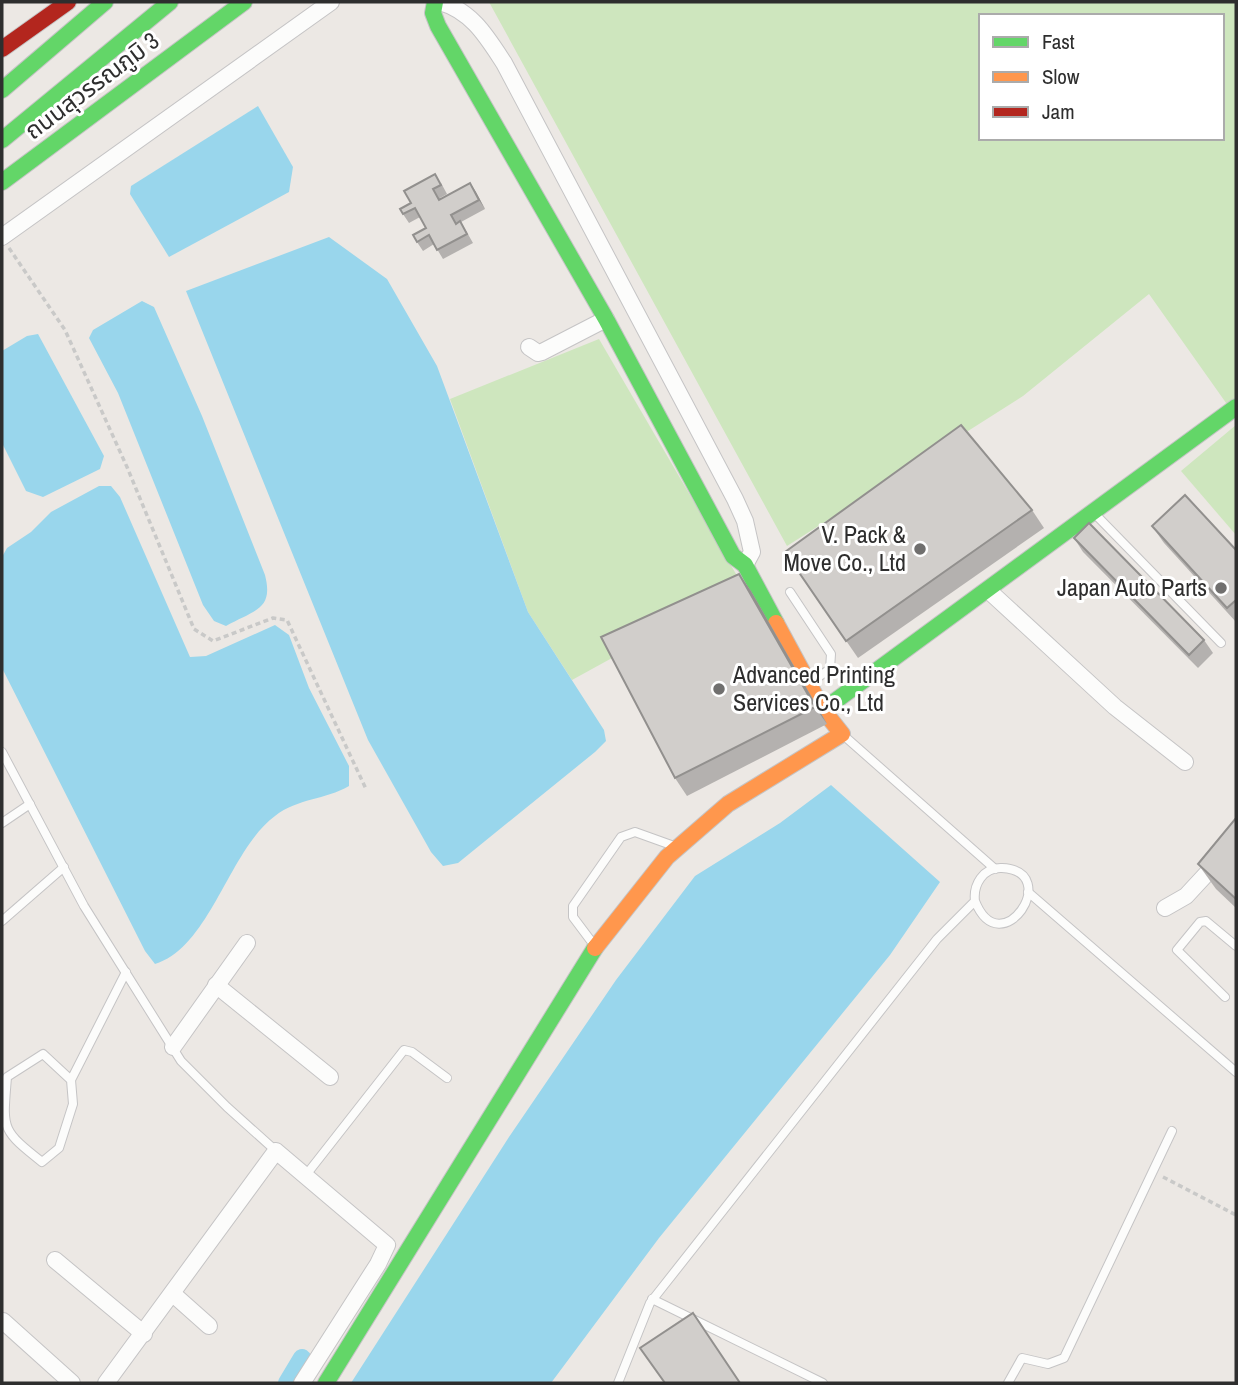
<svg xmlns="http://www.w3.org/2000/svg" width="1238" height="1385" font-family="'Archivo Narrow','Noto Sans Thai',sans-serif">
	<rect width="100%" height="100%" fill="#ece8e4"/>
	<g fill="#cee6be" fill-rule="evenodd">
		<path d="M489,2H1236V417L1149,294L1023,396L787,546ZM981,16H1222V138H981Z"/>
		<path d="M599,339L743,586L572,680L528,612L450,399Z"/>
		<path d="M1236,425V535L1181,471Z"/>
	</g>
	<g fill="#99d6ec">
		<path d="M258,106L293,167L289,192L169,257L130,194L131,186Z"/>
		<path d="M329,237L387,279L437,366L528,612L604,730L606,741L595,752L458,863L443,866L431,852L368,740L186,291Z"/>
		<path d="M142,301L154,307L202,416L265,575C274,610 254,610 226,626L214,621L203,605L118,393L89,338L93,330Z"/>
		<path d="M38,334L104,456L100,469L43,497L26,491L2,443V351L27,336Z"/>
		<path d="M99,486H111L120,497L190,657L206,656L275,625L289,635L309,688L349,766V786C325,800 298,798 275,816C228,851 211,946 155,964L145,951L2,668V557L7,548L31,532L51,512Z"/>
		<path d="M831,785L940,882L890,955L659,1238L551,1383H351L509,1137L616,980L695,876L780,823Z"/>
	</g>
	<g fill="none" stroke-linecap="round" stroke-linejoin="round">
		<path stroke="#99d6ec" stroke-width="18" d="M287,1383L302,1358"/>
		<defs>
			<g id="lane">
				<path d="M1094,513L1221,643"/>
				<path d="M790,592L831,654L830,669L811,682"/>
				<path d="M842,734L995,869"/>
				<path d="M2,752L84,906L181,1061L227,1107L276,1151"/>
				<path d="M2,823L30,804"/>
				<path d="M1028,892L1236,1072"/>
				<path d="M2,921L64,867"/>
				<path d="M594,945L573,917V906L621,837L635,832L674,846"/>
				<path d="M1225,997L1177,950L1200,922L1206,921L1236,946"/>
				<path d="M71,1080L43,1054L7,1077C3,1129 0,1129 42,1162L59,1148L73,1104L71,1080L126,972"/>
				<path d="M306,1175L404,1050L412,1052L447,1078"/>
				<path d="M652,1299L823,1383"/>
				<path d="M618,1383L650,1303L937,939L975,901C973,885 983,867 1002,868C1064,871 1001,966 975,901"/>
				<path d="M1008,1383L1022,1358L1048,1364L1064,1358L1172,1131"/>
			</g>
			<g id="street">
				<path d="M440,2C472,11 487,37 504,63L735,499L745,521L752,552L745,565"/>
				<path d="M2,237L331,2"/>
				<path d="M529,347L538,353L542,352L606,319"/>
				<path d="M989,591L1115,707L1185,762"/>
				<path d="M1165,908L1186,896L1236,842"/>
				<path d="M216,985L330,1077"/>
				<path d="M173,1047L247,943"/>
				<path d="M55,1260L144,1334"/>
				<path d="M173,1294L209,1326"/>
				<path d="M3,1321L72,1383"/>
				<path d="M106,1383L276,1151L387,1245L378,1264L302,1383"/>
			</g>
			<g id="fast">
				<path d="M435,2L433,13L438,26L606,319L733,556L745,565L776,623"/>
				<path d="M2,90L105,2"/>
				<path d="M2,140L170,2"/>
				<path d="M2,182L244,2"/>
				<path d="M823,710L1236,407"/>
				<path d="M326,1383L595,948"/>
			</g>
			<path id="slow" d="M595,948L667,857L728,804L842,734L823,710L776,623"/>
			<path id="jam" d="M2,49L68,2"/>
		</defs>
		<use href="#lane" stroke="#c5c4c5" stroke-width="10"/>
		<use href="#street" stroke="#c5c4c5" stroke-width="18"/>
		<use href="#fast" stroke="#c5c4c5" stroke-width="18"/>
		<use href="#slow" stroke="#c5c4c5" stroke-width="18"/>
		<use href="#jam" stroke="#c5c4c5" stroke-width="18"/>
		<g stroke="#c9c9c8" stroke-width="3.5" stroke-dasharray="5 3.5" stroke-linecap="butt">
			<path d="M9,248L65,330L127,467L194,629L213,641L273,618L287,620L366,789"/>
			<path d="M1163,1177L1236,1215"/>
		</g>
		<use href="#lane" stroke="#fcfcfb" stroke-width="8"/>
		<use href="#street" stroke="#fcfcfb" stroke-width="16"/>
		<use href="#fast" stroke="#63d668" stroke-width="16"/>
		<use href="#slow" stroke="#ff974d" stroke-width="16"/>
		<use href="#jam" stroke="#b3261e" stroke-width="16"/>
	</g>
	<g fill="#b4b1af">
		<path d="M441,183L447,194L440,198V199L470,183L485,209L461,222L473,243L443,259L434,244L423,251L417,242L426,228L420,217L409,223L403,214Z"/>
		<path d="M1032,510L1044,528L858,658L785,552Z"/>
		<path d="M1152,526L1236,550V622L1164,543Z"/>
		<path d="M1074,538L1204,640L1213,653L1198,668L1083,552Z"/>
		<path d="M739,574L751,591L827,724L687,796L675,778Z"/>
		<path d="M1236,818V908L1216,889L1198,864Z"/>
	</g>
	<g fill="#92908e">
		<path d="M470,183L476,192L485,209L479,200Z"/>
		<path d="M739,574L751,591L827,724L815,707Z"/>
	</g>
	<g fill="#d1cecb" stroke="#92908e" stroke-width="2">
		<path d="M435,174L441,185L433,189L439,200L470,183L479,200L451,215L456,224L460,221L467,234L437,250L429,235L417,242L413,235L426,228L415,208L403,214L400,209L411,203L404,191Z"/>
		<path d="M961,425L1032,510L846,641L785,552Z"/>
		<path d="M1185,495L1236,550V600L1227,608L1152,526Z"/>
		<path d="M1089,523L1204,640L1189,655L1074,538Z"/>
		<path d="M739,574L815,707L675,778L601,637Z"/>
		<path d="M1236,818V899L1198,864Z"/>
		<path d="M693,1313L740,1383H665L640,1348Z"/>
	</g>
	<g fill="#706f6e" stroke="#fff" stroke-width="2.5">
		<circle cx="920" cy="549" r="7"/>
		<circle cx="1221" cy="588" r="7"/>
		<circle cx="719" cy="689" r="7"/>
	</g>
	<g text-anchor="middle" stroke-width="6" stroke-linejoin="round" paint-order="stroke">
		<g font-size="24" fill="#2e2e2e" stroke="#fff">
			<text transform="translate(92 86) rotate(-37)" y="8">ถนนสุวรรณภูมิ 3</text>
		</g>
		<g font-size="24" fill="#2e2e2e" stroke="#fff" text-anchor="end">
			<text x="906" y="543">V. Pack &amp;<tspan x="906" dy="28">Move Co., Ltd</tspan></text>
			<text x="1207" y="596">Japan Auto Parts</text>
			<text x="733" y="683" text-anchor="start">Advanced Printing<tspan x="733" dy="28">Services Co., Ltd</tspan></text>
		</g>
	</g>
	<rect width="1238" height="1385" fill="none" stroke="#2e2e2e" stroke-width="7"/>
	<rect x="979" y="14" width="245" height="126" fill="#ffffff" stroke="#ababab" stroke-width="2"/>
	<rect x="993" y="37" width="35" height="10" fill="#63d668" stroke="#ababab" stroke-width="2"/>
	<text x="1042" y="49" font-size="21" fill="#2e2e2e">Fast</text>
	<rect x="993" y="72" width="35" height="10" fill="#ff974d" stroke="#ababab" stroke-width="2"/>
	<text x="1042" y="84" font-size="21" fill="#2e2e2e">Slow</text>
	<rect x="993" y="107" width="35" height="10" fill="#b3261e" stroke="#ababab" stroke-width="2"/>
	<text x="1042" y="119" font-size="21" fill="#2e2e2e">Jam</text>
</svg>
